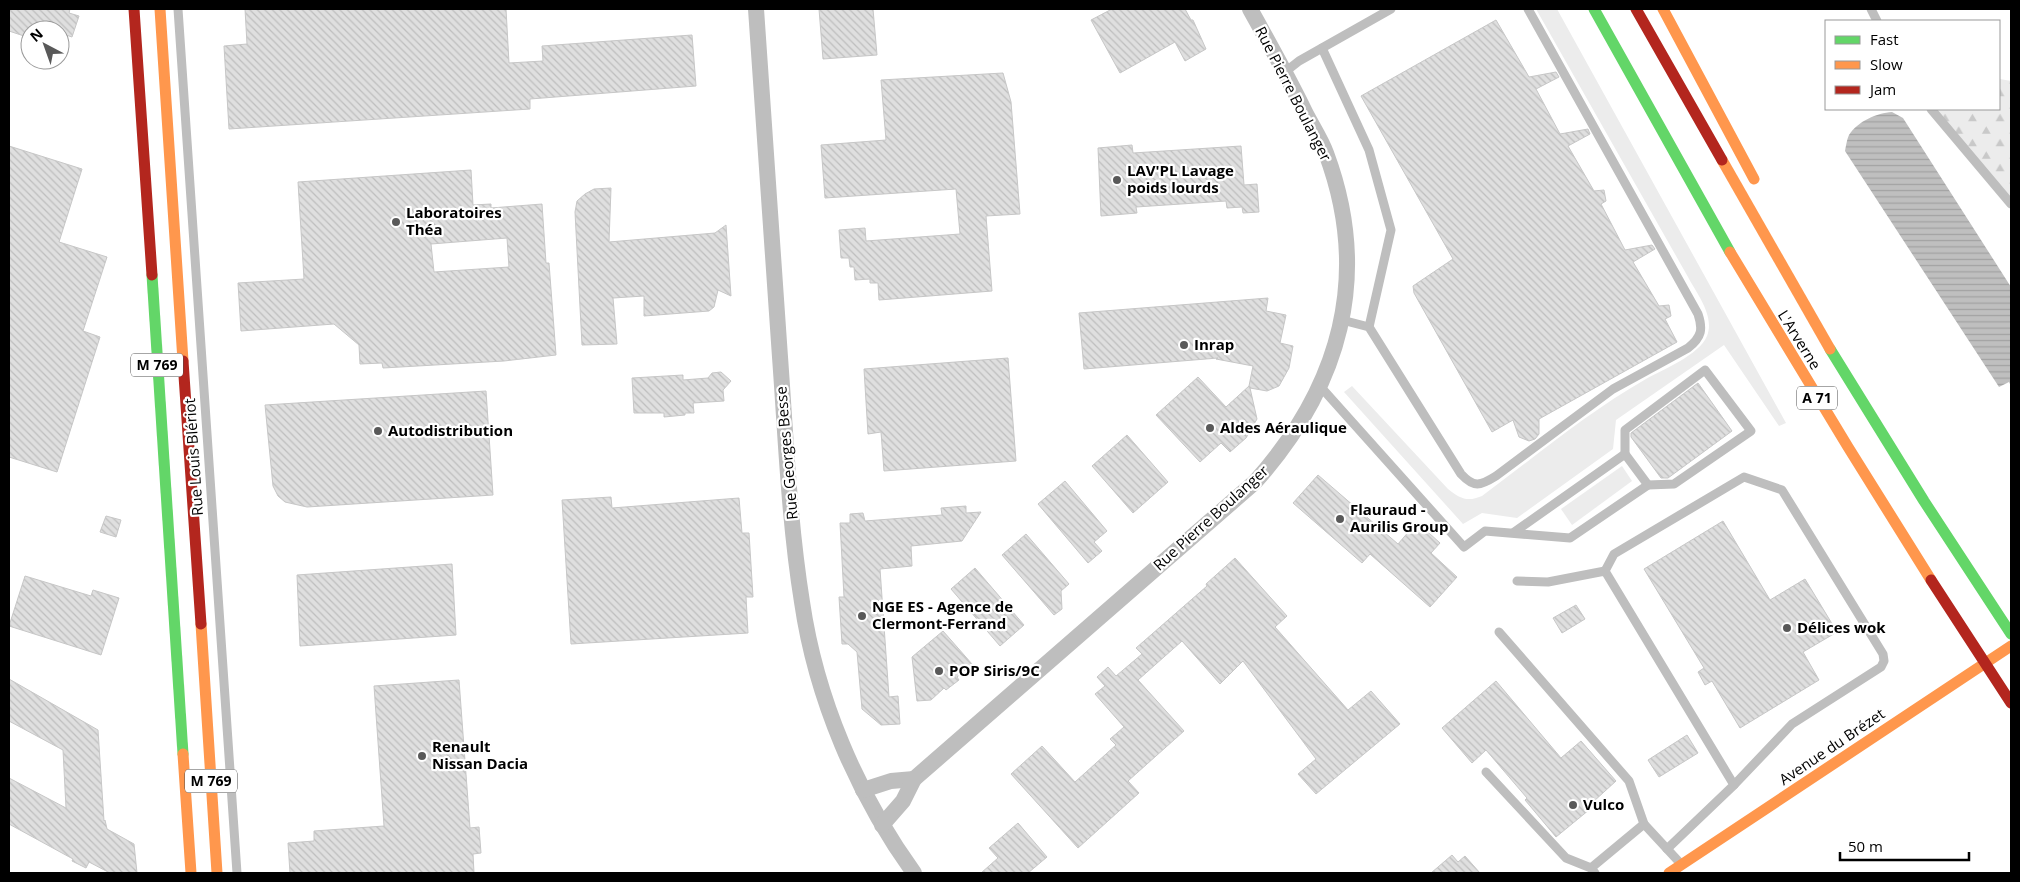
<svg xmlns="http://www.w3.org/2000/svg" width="2020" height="882" font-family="'Open Sans',sans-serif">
	<defs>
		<pattern id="forest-firs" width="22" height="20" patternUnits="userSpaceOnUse" patternTransform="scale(1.25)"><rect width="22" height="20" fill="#ececec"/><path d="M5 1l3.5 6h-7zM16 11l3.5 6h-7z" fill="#c9c9c9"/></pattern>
		<pattern id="water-rules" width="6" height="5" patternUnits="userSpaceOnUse" patternTransform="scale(1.25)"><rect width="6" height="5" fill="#bfbfbf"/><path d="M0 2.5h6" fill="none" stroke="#a2a2a2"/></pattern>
		<pattern id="building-back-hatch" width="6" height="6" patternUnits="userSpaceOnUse" patternTransform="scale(1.25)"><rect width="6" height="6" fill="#dfdfdf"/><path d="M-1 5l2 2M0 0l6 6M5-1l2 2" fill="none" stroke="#bebebe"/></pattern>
	</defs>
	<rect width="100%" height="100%" fill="#fff"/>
	<g fill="#ececec">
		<path d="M1536,9H1557L1786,423L1779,426L1724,345L1616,420L1613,449L1517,518L1482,513L1463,524L1344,392L1352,386L1448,489C1460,499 1468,502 1482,496C1536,456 1588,412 1646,379C1664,369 1699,355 1707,336C1715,316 1697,294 1688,277Z"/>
		<path d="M1622,466L1632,481L1572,525L1561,509Z"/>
	</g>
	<path fill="url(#forest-firs)" d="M1999,77L2000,79L2011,81V204L1931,109H1999Z"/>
	<path fill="url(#water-rules)" d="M1892,112L1903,118L2011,287V386L2009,382L1999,387L1845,151C1846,146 1847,139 1849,135C1858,121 1877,113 1892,112Z"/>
	<g fill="url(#building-back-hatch)" stroke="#c7c7c7" fill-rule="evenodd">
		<path d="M9,9H70L69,13L79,16L72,37L60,33V30H30V38L9,31Z"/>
		<path d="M245,9H506L509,63L543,61L542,46L692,35L696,86L530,99V109L229,129L224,46L247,44Z"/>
		<path d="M819,9H873L877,55L823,59Z"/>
		<path d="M1112,9H1185L1191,20H1193L1206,49L1185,61L1175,42L1120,73L1091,20Z"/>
		<path d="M1496,20L1529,77L1556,72L1559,77L1536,89L1560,134L1588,129L1590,134L1568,146L1594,191L1604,190L1606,201L1601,204L1625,250L1652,245L1655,249L1633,262L1659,306L1669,305L1671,316L1665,319L1677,342L1539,419V434L1535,439L1529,441L1519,437L1513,420L1492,432L1414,293L1413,286L1453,259L1361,96Z"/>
		<path d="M1003,73L1011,102L1020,214L986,216L992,291L879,300L878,283H870V279L855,280L854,267H850L849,258H841L839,230L865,228L866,241L960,234L956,189L825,198L821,145L886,140L881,80Z"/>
		<path d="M1132,145L1133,153L1241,146L1244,185L1257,184L1259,212L1243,213L1242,207L1227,208L1226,201L1136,207L1137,213L1101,216L1098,148Z"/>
		<path d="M9,146L82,169L59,242L107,257L83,331L100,337L57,472L9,457Z"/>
		<path d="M471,170L473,205L491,204V208L542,204L546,263H549L556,355L504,361L383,368L382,363L360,364L359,345L334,324L241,331L238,283L304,279L298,182ZM507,238L509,267L434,272L431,244Z"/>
		<path d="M611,188L609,242L715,233L726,225L731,296L718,290L714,307L709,311L644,316V296L613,298L617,344L582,345L575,212L577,201L585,194L594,189Z"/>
		<path d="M1268,298L1266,311L1286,315L1280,343L1293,346L1289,368L1279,386L1267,391L1250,388L1257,419L1246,438L1230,452L1221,443L1200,462L1156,415L1198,377L1226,407L1249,386L1253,366L1216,359L1218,358L1084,369L1079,313Z"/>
		<path d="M1008,358L1016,461L884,471L881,432L868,434L864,369Z"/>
		<path d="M721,372L731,381L723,390L724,401L693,403L694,413H685V415L664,417V413H634L632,378L683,375V380L708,378L712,373Z"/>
		<path d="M1698,383L1732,431L1668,478H1661L1631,437V433Z"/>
		<path d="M486,391L493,495L307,507L285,502L278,496L273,486L265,405Z"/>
		<path d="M1127,435L1168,482L1133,513L1092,466Z"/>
		<path d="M1318,475L1398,544L1417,522L1440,543L1431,553L1457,577L1430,607L1370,554L1362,563L1293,503Z"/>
		<path d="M1065,481L1107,531L1094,542L1102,551L1088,563L1038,504Z"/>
		<path d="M611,497L612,508L739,498L742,533H749L753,597H746L748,633L571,644L562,500Z"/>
		<path d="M966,506V513L981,512L962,541L911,546L912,566L880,569L889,697L898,696L900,724L881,725L862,709L857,652L848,644H842L839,597H844L840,523H850V514L863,513L865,521L942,515L941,508Z"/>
		<path d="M106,516L121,520L116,537L100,532Z"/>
		<path d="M1723,521L1770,600L1805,579L1837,632L1803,652L1819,680L1740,728L1712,681L1705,685L1698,672L1704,668L1644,569Z"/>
		<path d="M1026,534L1069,584L1061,591L1062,609L1054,615L1002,555Z"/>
		<path d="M1235,558L1287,616L1275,627L1348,710L1371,691L1400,724L1316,794L1298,774L1316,759L1243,661L1220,684L1182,641L1138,680L1184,731L1128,781L1139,793L1078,848L1011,774L1042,746L1075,782L1116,745L1110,739L1124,727L1095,694L1105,686L1097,677L1108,667L1116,676L1142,654L1136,648L1207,586L1206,584Z"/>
		<path d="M452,564L456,635L300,646L297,575Z"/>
		<path d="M975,568L1024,625L1000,646L951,589Z"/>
		<path d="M25,576L91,596L93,590L119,598L101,655L9,626Z"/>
		<path d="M1576,605L1585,619L1562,633L1553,618Z"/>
		<path d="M943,631L972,664L957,677L959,680L946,690L944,688L931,700L917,701L912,657Z"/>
		<path d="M9,679L98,730L104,821L105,820L107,829L134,844L137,873H110L89,862L86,868L72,861L73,859L9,824V778L66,808L63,750L9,721Z"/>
		<path d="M459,680L470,828L479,827L481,853L473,854L474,873H290L288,843L314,841V831L384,826L374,686Z"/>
		<path d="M1496,681L1561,758L1581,741L1616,781L1593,802L1595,805L1556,837L1525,800L1527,798L1486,750L1472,763L1442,728Z"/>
		<path d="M1687,735L1698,753L1659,777L1648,760Z"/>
		<path d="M1018,823L1047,857L1028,873H981L998,858L989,848Z"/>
		<path d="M1452,855L1458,862L1465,856L1480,873H1431Z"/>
	</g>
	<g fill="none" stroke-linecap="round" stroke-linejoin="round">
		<g stroke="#bebebe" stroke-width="9">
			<path d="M178,9L237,873"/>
			<path d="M1871,9L1877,21"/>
			<path d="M1322,48L1369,150L1391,230L1369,327"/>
			<path d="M1285,72L1299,61L1391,9"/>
			<path d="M1931,109L2011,204"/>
			<path d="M1342,320L1369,327L1461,474C1474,488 1480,486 1496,476L1613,389L1688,348C1702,337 1703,329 1698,314L1528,9"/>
			<path d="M1319,385L1464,547L1485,531L1570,538L1648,485L1625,454L1513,533"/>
			<path d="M1625,454V430L1705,370L1751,431L1674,484L1648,485"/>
			<path d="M1605,571L1614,554L1744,477L1782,490L1883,654L1884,661L1881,667L1792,724L1734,785"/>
			<path d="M1517,581L1548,582L1605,571L1734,785L1667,849"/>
			<path d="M1499,632L1629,781L1644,824"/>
			<path d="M1486,772L1566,858L1591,868"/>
			<path d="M1595,873L1591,868L1644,824L1681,864"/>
		</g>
		<g stroke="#bebebe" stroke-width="16">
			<path d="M756,9C763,125 771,241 780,357C786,439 789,521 802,602C816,698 857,794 914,873"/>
			<path d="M863,790L891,781L914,779"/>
			<path d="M882,825L903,801L914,779L1255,482C1340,387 1372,276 1326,153C1321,139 1312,126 1305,112C1288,77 1269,43 1250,9"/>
		</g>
		<g stroke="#63d668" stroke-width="11">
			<path d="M1594,9L1730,252"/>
			<path d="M152,275L183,754"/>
			<path d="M1830,349L1924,501L2011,634"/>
		</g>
		<g stroke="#ff974d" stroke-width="11">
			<path d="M160,9L183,361"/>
			<path d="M1663,9L1754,179"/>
			<path d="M1722,160L1830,349"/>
			<path d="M1730,252L1848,447L1931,580"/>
			<path d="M201,624L217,873"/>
			<path d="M183,754L191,873"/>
			<path d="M1669,873L2011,646"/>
		</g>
		<g stroke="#b3261e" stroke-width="11">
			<path d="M134,9L152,275"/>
			<path d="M1636,9L1722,160"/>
			<path d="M183,361L201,624"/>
			<path d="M1931,580L2011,703"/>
		</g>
	</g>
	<g fill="#595959" stroke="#fff" stroke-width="2">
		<circle cx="1117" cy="180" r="5"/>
		<circle cx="396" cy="222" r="5"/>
		<circle cx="1184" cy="345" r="5"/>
		<circle cx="1210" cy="428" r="5"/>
		<circle cx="378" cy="431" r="5"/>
		<circle cx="1340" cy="519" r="5"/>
		<circle cx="862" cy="616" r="5"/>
		<circle cx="1787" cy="628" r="5"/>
		<circle cx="939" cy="671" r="5"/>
		<circle cx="422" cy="756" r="5"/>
		<circle cx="1573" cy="805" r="5"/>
	</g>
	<g text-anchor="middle" stroke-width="4.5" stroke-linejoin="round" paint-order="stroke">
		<g fill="#fff" stroke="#4c4c4c" stroke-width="1">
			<rect x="131" y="353.5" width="52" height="23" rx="4"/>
			<rect x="1797" y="386.5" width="40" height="23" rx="4"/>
			<rect x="185" y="769.5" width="52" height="23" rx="4"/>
		</g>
		<g font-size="14" font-weight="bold" fill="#000">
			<text x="157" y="370">M 769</text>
			<text x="1817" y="403">A 71</text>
			<text x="211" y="786">M 769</text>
		</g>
		<g font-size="15" fill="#000" stroke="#fff">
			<text transform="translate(1293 94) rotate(63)" y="5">Rue Pierre Boulanger</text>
			<text transform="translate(1799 340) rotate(58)" y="5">L'Arverne</text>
			<text transform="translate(787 453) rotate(-95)" y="5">Rue Georges Besse</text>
			<text transform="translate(194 457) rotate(-94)" y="5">Rue Louis Blériot</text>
			<text transform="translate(1211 518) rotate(-42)" y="5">Rue Pierre Boulanger</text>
			<text transform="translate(1832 747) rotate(-34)" y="5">Avenue du Brézet</text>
		</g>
		<g font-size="15" font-weight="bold" fill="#000" stroke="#fff" text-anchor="start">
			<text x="1127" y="176">LAV'PL Lavage<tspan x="1127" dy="17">poids lourds</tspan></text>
			<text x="406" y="218">Laboratoires<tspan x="406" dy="17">Théa</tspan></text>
			<text x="1194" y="350">Inrap</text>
			<text x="1220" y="433">Aldes Aéraulique</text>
			<text x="388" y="436">Autodistribution</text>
			<text x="1350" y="515">Flauraud -<tspan x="1350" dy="17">Aurilis Group</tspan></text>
			<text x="872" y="612">NGE ES - Agence de<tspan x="872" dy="17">Clermont-Ferrand</tspan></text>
			<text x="1797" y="633">Délices wok</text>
			<text x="949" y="676">POP Siris/9C</text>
			<text x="432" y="752">Renault<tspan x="432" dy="17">Nissan Dacia</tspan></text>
			<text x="1583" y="810">Vulco</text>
		</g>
	</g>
	<rect width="2020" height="882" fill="none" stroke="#000000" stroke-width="20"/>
	<rect x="1825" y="20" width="175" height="90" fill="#ffffff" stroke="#999999"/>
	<rect x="1835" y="36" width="25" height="8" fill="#63d668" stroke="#999999"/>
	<text x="1870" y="45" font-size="15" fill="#000000">Fast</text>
	<rect x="1835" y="61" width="25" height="8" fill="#ff974d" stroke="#999999"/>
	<text x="1870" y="70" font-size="15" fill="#000000">Slow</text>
	<rect x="1835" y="86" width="25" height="8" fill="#b3261e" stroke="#999999"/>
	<text x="1870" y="95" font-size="15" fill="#000000">Jam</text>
	<g transform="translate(45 45) rotate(319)"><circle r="24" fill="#ffffff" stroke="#999999"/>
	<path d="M0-4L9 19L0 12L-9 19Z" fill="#595959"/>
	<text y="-8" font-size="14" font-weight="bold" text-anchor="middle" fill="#000000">N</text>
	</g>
	<path d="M1840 852v8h129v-8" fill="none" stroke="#000000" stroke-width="2.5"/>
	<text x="1848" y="852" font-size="15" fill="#000000" stroke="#ffffff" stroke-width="4" paint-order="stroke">50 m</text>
</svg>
